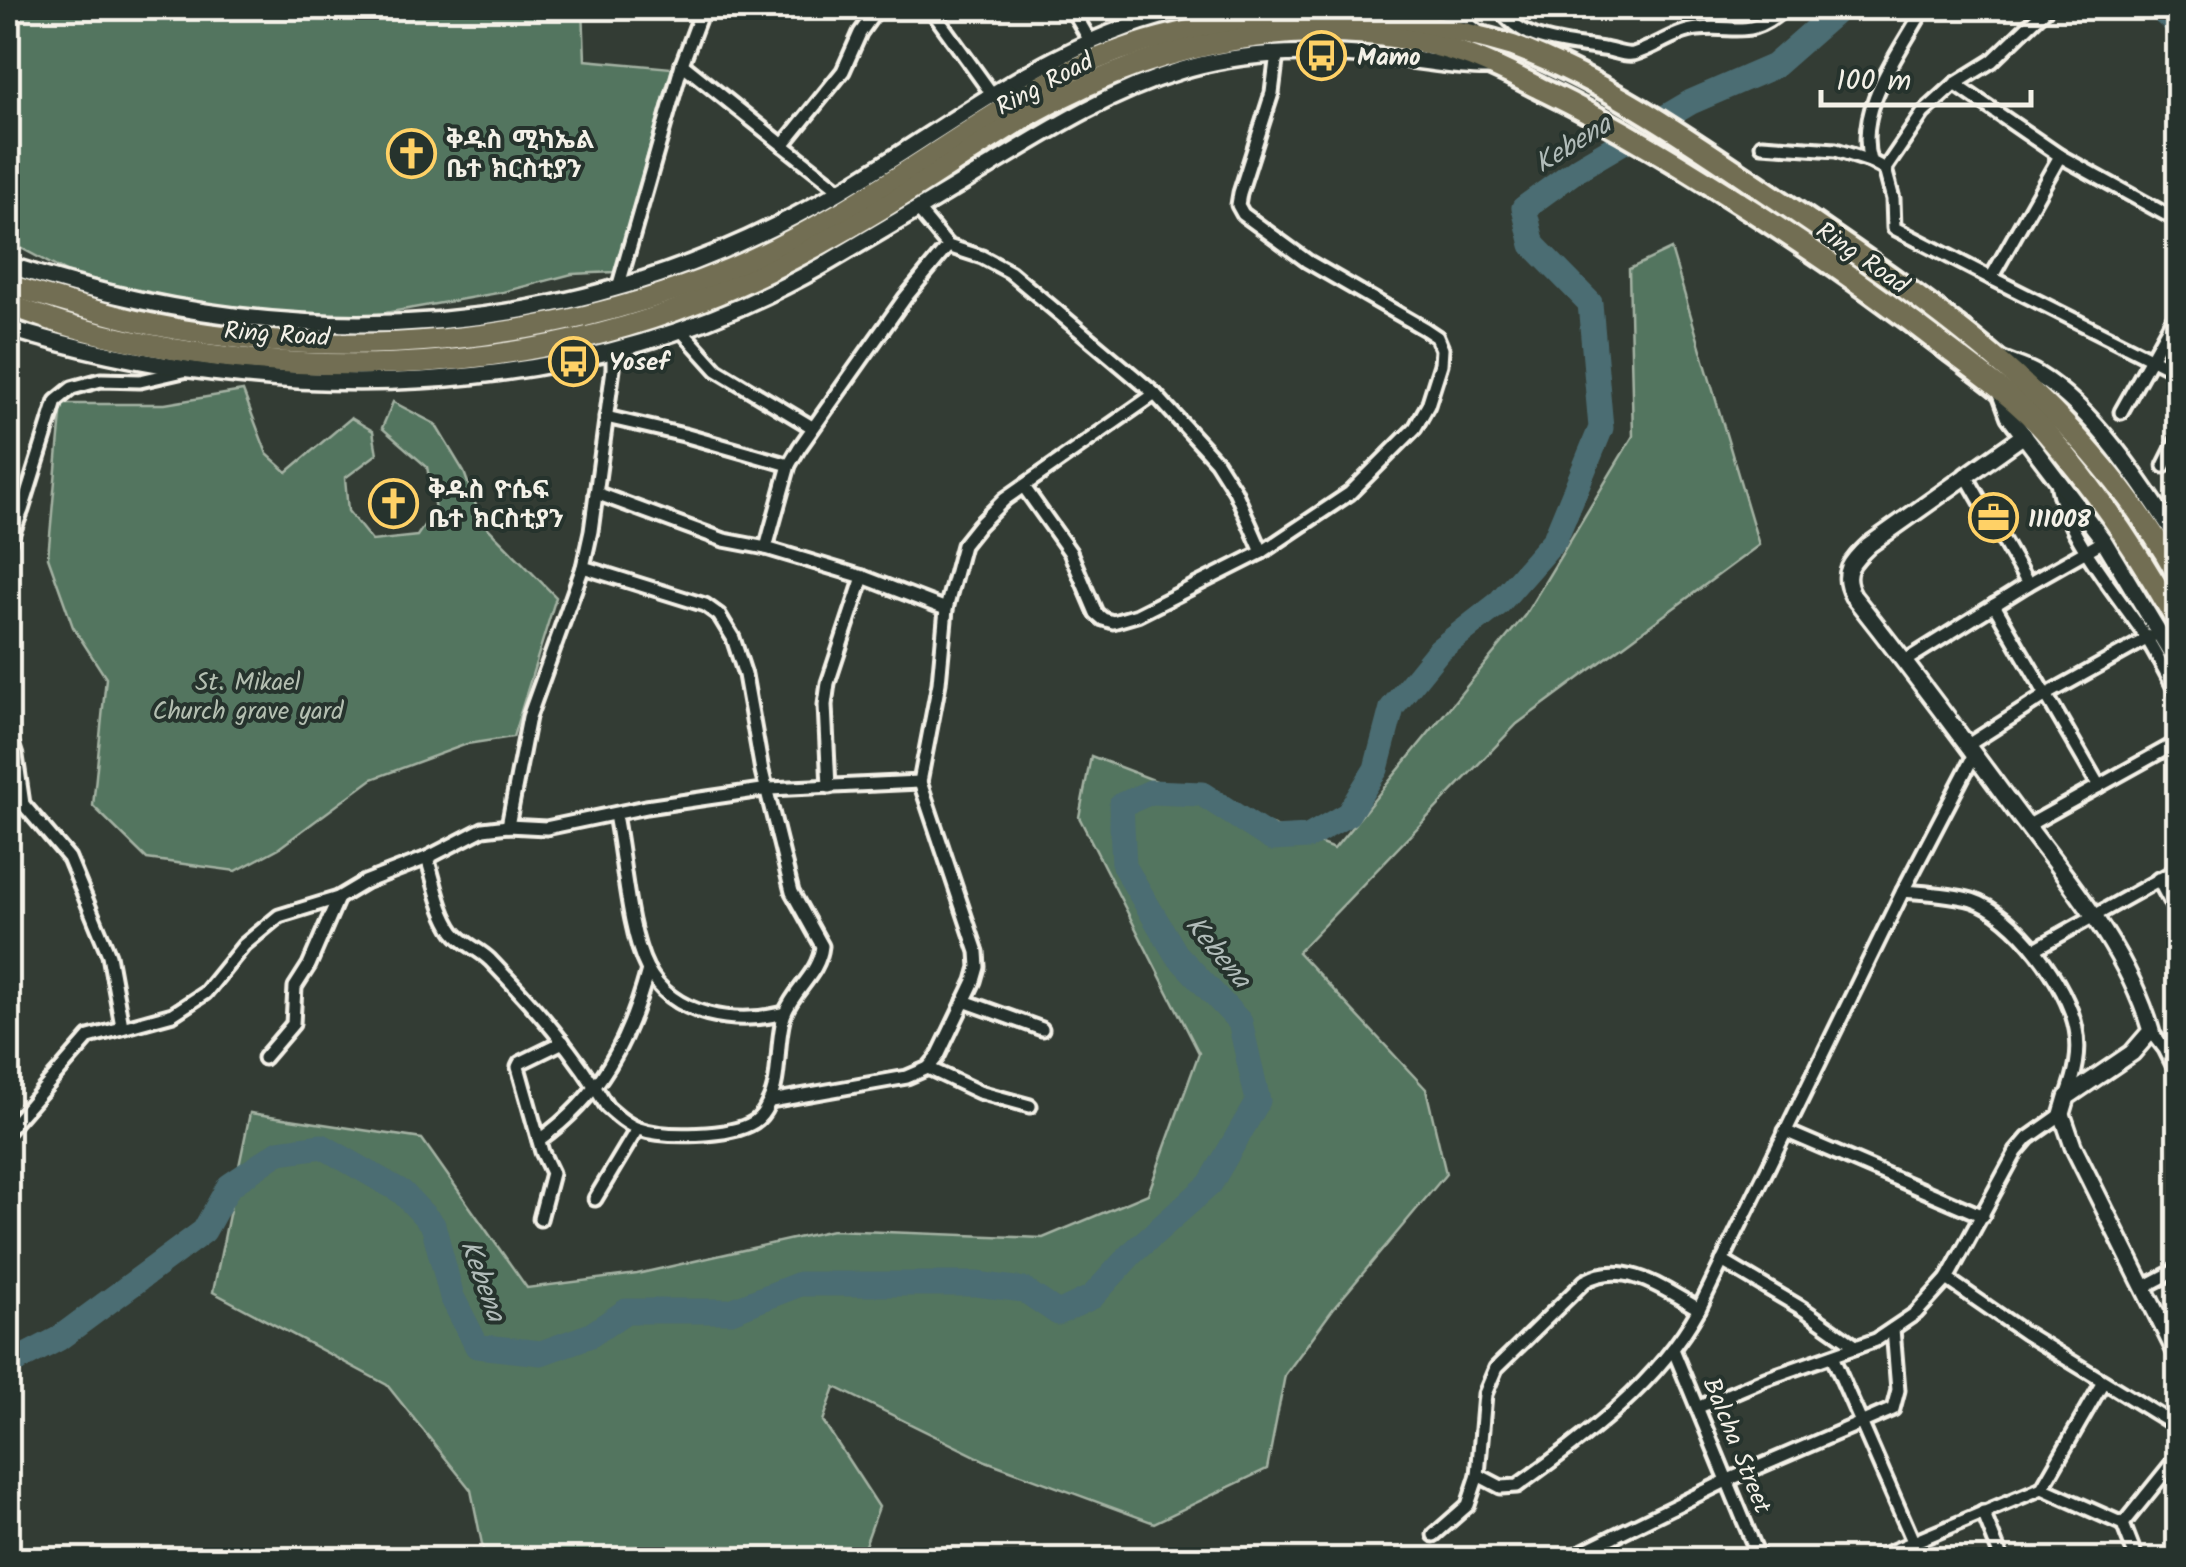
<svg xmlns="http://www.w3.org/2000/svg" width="2186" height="1567" font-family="Kalam,'Noto Sans Ethiopic',sans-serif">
	<rect width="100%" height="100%" fill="#333c34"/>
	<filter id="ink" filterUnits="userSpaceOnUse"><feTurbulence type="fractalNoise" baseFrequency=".01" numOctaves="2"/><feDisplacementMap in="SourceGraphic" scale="20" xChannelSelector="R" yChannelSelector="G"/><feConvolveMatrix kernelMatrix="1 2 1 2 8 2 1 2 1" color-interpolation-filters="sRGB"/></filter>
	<g filter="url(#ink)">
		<g fill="#53745e" stroke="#a4b2a3" stroke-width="2.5">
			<path d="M8,8H583L585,60L672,68L615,272L572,274L503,292L357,318L213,311L66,272L8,241Z"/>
			<path d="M1671,249L1759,545L1517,724L1298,952L1426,1089L1446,1174L1333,1309L1285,1375L1267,1469L1154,1523L986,1461L835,1387L823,1421L879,1507L860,1559H485L471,1490L387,1385L213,1292L250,1113L422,1139L527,1288L637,1274L832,1230L1043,1238L1148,1194L1199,1053L1079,817L1091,756L1334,849L1525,615L1633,436L1629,269Z"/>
			<path d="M243,391L267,454L287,472L351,418L373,431L377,454L345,478L348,511L372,541L417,536L435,509L427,467L382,428L393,402L435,424L464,472L482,522L556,597L513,737L467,744L372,779L279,848L236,871L147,859L93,806L106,678L73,627L48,557L62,404H165Z"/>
		</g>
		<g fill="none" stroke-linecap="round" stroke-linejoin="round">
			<g stroke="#4c6d73" stroke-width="25">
				<path d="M2158,8L2178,25"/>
				<path d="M8,1365L58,1339L204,1231L229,1186L279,1152L322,1146L402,1192L433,1225L452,1297L477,1346L541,1353L591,1335L626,1311H731L800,1284H976L1024,1290L1058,1313L1092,1297L1131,1254L1210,1184L1258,1101L1240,1022L1176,954L1124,866L1121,805L1151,792L1202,794L1272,839L1308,837L1348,814L1376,769L1392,708L1439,650L1498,604L1555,539L1601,428L1590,303L1533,245L1524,208L1579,168L1691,102L1774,66L1840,8"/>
			</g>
			<defs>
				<g id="minor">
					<path d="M930,8L992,94"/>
					<path d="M1071,8L1089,39"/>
					<path d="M1500,8C1521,43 1566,43 1603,49C1613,50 1624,56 1633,54C1655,48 1675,31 1698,29C1738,25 1748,40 1785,8"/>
					<path d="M1924,8C1900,53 1855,107 1870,161L1885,169L1893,199L1894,228L1991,278"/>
					<path d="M682,64L783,145"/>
					<path d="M1955,84L2060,156L2178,221"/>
					<path d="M1762,145L1836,150L1870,161"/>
					<path d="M2060,156L1991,278L2178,372"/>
					<path d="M1885,169L1923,113L1955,84L1992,61L2047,8"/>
					<path d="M840,190L783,145L843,71L860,33L878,8"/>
					<path d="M948,246L982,257L1010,272L1155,394L1216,461L1235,491L1262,552L1350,493L1415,428L1428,405L1441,364L1442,349L1437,337L1425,329L1307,261L1243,214L1238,205L1240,193L1272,93L1277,53"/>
					<path d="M618,288L682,64L703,8"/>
					<path d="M680,329L717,370L812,427"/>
					<path d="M2121,412L2178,310"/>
					<path d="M606,417L684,435L789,465"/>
					<path d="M2164,466L2178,438"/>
					<path d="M1965,474L2028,584"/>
					<path d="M2057,479C2060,529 2116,592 2144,634C2157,654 2167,675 2178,695"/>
					<path d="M1024,487L1070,552L1096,613L1103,619L1113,622L1137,615L1262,552"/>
					<path d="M596,493L724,540L766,548"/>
					<path d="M8,545L22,510L56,401L72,388L101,380L140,381L188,370"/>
					<path d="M1994,605L2099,786"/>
					<path d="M946,609L963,545L979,525L1005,499L1155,394"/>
					<path d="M1905,661L2028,584L2104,541"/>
					<path d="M8,731L16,756L23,804L69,858L109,955L122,1026"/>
					<path d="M1968,745L2046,695L2152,636"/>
					<path d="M829,787L825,705L828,683L863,577"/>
					<path d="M615,815C624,859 628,931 647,968C673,1018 737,1025 785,1013"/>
					<path d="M508,826L529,717L583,567L591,531L613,369V351"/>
					<path d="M2027,826L2178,742"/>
					<path d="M427,858C435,882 439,911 454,932C463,944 479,949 490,960C534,1006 576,1053 607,1107C617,1116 627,1125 639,1129C664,1138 731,1137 754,1122C760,1118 765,1111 768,1104C782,1078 775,1041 785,1013C795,988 819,974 822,946L792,892L762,771L745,675L733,638L719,615L705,605L583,567"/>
					<path d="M2158,879L2178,916"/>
					<path d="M1903,891C1925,893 1950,894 1972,900C2016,914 2068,985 2076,1029C2081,1053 2075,1075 2067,1097"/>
					<path d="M2035,949L2178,869"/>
					<path d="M964,1001L1042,1029"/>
					<path d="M2151,1031L2165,1049L2178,1075"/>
					<path d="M264,1058L293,1024L295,987L309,965L338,898"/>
					<path d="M928,1068L979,1092L1030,1106"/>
					<path d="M771,1101L907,1077L928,1068L938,1056L974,981L978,967L977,952L920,782"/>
					<path d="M8,1130L89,1037L173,1014L205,993L244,945L279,916L338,898L365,882L427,858L483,829L508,826L546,828L646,807L769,789L920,782L939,683L946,609L863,577L766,548L789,465L799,448L905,298L948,246L918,210"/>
					<path d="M1785,1131L1983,1216"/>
					<path d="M539,1140C600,1097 629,1041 648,970"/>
					<path d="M595,1199L637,1129"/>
					<path d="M540,1219L552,1173L542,1152L518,1067L520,1063L563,1042"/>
					<path d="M1722,1261L1803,1309L1857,1347"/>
					<path d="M1947,1279L2025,1333L2178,1427"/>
					<path d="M2144,1287L2178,1269"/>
					<path d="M1673,1349L1760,1560"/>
					<path d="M1832,1356L1913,1541"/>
					<path d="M1699,1407L1765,1379L1876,1340L1916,1313L1947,1279L2016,1152L2028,1138L2062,1114"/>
					<path d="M1478,1475L1501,1487L1517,1486C1586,1436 1657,1385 1699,1309L1903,891L1974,755"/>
					<path d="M2042,1488L2123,1524L2137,1560"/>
					<path d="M1983,1512L2002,1560"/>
					<path d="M2123,1524L2178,1456"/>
					<path d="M1434,1535L1468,1505L1478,1475L1485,1394L1496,1368L1585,1281C1624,1259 1664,1289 1699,1309"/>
					<path d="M1565,1560L1728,1480L1893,1409L1898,1390L1893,1329"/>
					<path d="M1871,1560L2042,1488L2103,1382"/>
				</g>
				<g id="tertiary">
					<path d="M1436,8L1457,17L1479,35"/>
					<path d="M8,265C295,358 576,346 840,191C956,123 1059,35 1194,8"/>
					<path d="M8,328C272,409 576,406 822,266C878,233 934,200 990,166C1051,129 1110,92 1179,71C1249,49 1324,51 1397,58C1428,61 1458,68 1490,67"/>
					<path d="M2002,360C2014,365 2027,368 2038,375C2094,409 2143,485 2178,539"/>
					<path d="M1999,389L2009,416L2104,541L2178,664"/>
					<path d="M2024,435L1869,545C1852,561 1840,573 1853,596C1909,666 1962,738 2015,810C2066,878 2127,948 2151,1031L2132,1053L2067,1097L2062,1114L2073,1146L2178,1357"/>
				</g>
				<g id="trunk">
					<path d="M8,285C55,299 102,314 150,324C342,363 549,344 730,269C840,223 936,148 1038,88C1178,7 1361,0 1513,46C1613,84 1701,148 1789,207C1943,312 2085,409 2178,575"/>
					<path d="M8,305C31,312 54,322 78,328C279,382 506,378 700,301C773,272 842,234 908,192C950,166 991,137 1034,112C1162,40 1321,7 1464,54C1491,63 1517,77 1543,90C1618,126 1687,169 1757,214C1823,257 1887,302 1949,350C1982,375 2016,399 2044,430C2096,489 2140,555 2178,623"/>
				</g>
			</defs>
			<use href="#minor" stroke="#f4f1e8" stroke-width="19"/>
			<use href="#tertiary" stroke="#f4f1e8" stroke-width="22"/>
			<use href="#trunk" stroke="#f4f1e8" stroke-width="28"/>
			<use href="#minor" stroke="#26332d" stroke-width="11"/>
			<use href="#tertiary" stroke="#26332d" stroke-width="15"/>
			<use href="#trunk" stroke="#726e52" stroke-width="20"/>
		</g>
	</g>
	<defs>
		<symbol id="bus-ring" viewBox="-11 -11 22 22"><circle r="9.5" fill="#26332d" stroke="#ffd166" stroke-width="1.5"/><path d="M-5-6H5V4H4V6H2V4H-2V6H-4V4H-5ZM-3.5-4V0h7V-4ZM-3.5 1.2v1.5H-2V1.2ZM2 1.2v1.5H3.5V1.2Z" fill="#ffd166"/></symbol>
		<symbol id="church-ring" viewBox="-11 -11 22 22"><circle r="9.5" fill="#26332d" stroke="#ffd166" stroke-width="1.5"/><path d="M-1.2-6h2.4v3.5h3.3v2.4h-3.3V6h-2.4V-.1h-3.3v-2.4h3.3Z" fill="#ffd166"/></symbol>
		<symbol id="office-ring" viewBox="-11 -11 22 22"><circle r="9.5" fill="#26332d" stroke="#ffd166" stroke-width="1.5"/><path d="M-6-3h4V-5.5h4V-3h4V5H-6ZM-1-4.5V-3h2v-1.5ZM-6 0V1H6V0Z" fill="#ffd166"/></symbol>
	</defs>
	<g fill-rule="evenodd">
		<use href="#bus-ring" x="1294" y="28" width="55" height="55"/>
		<use href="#church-ring" x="384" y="126" width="55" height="55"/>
		<use href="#bus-ring" x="546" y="334" width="55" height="55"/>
		<use href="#church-ring" x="366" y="476" width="55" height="55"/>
		<use href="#office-ring" x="1966" y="490" width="55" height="55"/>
	</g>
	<g text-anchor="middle" stroke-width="8" stroke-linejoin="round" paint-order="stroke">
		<g font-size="25" font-weight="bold" fill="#f4f1e8" stroke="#26332d" text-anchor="start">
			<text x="1357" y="65">Mamo</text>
			<text x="446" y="148">ቅዱስ ሚካኤል<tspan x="446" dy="29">ቤተ ክርስቲያን</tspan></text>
			<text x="609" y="370">Yosef</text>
			<text x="428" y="498">ቅዱስ ዮሴፍ<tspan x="428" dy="29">ቤተ ክርስቲያን</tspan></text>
			<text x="2028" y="527">111008</text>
		</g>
		<g font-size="25" fill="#f4f1e8" stroke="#26332d">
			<text transform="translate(1044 83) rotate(-28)" y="9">Ring Road</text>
			<text transform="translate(1863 257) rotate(35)" y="9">Ring Road</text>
			<text transform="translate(277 333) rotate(4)" y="9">Ring Road</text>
			<text transform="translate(1738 1445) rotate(68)" y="9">Balcha Street</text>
		</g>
		<g font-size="25" fill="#b4bfb1" stroke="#26332d">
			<text x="248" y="690">St. Mikael<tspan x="248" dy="29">Church grave yard</tspan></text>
		</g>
		<g font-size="28" font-style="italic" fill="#b1bcb9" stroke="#26332d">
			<text transform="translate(1572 143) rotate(-32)" y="10">Kebena</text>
			<text transform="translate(1219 951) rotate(50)" y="10">Kebena</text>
			<text transform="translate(484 1280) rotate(70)" y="10">Kebena</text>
		</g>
	</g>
	<rect width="2186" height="1567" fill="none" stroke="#26332d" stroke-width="40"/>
	<rect x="20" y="20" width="2146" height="1527" fill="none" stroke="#f4f1e8" stroke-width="4" filter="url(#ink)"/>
	<path d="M1821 90v15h210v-15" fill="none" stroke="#f4f1e8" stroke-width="5"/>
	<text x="1836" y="90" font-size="30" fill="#f4f1e8" stroke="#26332d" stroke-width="8" paint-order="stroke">100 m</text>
</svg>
